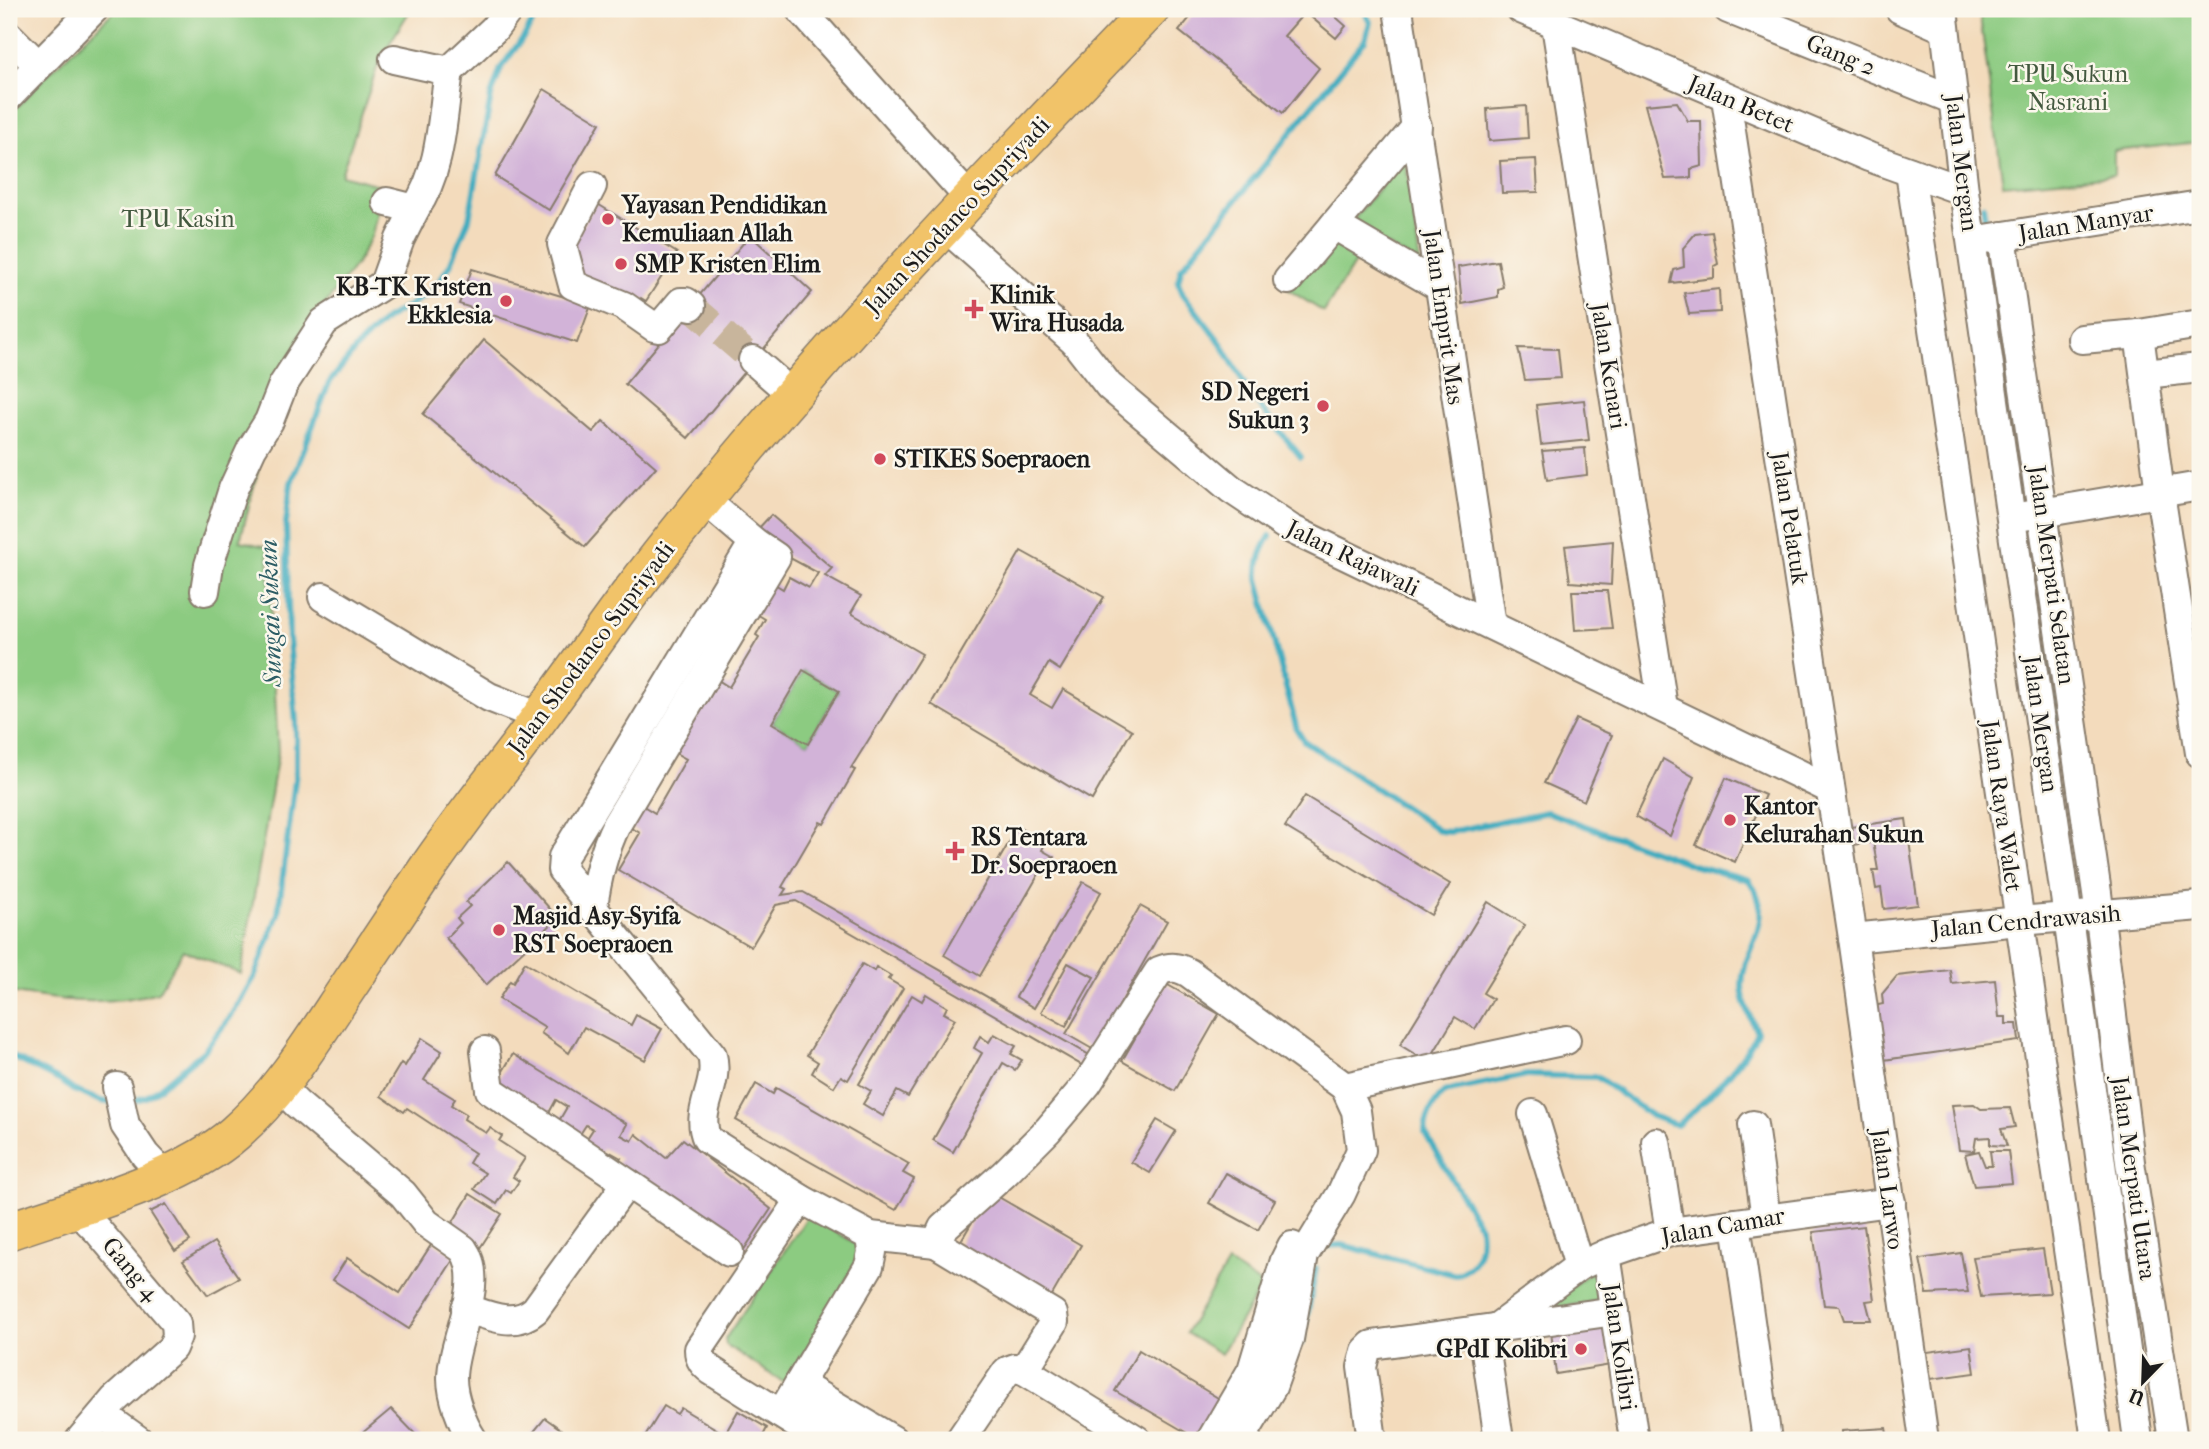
<svg xmlns="http://www.w3.org/2000/svg" width="2209" height="1449" font-family="'IM FELL French Canon',serif">
	<rect width="100%" height="100%" fill="#fbf7ec"/>
	<filter id="ink" filterUnits="userSpaceOnUse"><feTurbulence type="fractalNoise" baseFrequency=".0143" numOctaves="2"/><feDisplacementMap in="SourceGraphic" scale="14" xChannelSelector="R" yChannelSelector="G"/><feConvolveMatrix kernelMatrix="1 2 1 2 8 2 1 2 1" color-interpolation-filters="sRGB"/></filter>
	<filter id="wash" filterUnits="userSpaceOnUse"><feTurbulence type="fractalNoise" baseFrequency=".00686" numOctaves="4" result="noise"/><feDisplacementMap in="SourceGraphic" scale="28" xChannelSelector="R" yChannelSelector="G"/><feGaussianBlur stdDeviation="1.57" result="paint"/><feColorMatrix in="noise" values="0 0 0 0 0 0 0 0 0 0 0 0 0 0 0 0 0 1.4 0 .05"/><feComposite in="paint" operator="in"/></filter>
	<g filter="url(#wash)">
		<rect width="100%" height="100%" fill="#f3dbbc"/>
		<g fill="#8ccb81" stroke="#54744e" stroke-width="2">
			<path d="M116,9H411L380,59L341,175L383,186L372,235L357,263L299,338L267,435L240,541L268,547L278,753L241,974L183,950L158,992C106,1007 61,1001 9,992V116L43,79Z"/>
			<path d="M1979,9H2200V142L2114,151V175L2003,185Z"/>
			<path d="M1405,156L1420,264L1350,224Z"/>
			<path d="M1333,240L1362,251L1324,312L1289,290Z"/>
			<path d="M803,670L839,691L808,744L772,723Z"/>
			<path d="M808,1216L864,1248L788,1382H783L726,1345L725,1339Z"/>
			<path d="M1228,1263L1262,1285L1221,1354L1186,1333Z"/>
			<path d="M1594,1270L1607,1300L1539,1310Z"/>
		</g>
		<g fill="none" stroke-linecap="round" stroke-linejoin="round">
			<g stroke="#40acbf" stroke-width="6">
				<path d="M1983,205L1987,231"/>
				<path d="M1301,457L1252,397L1221,343L1183,294L1178,282L1181,269L1365,40L1370,22L1363,9"/>
				<path d="M1270,536C1261,551 1257,562 1258,579L1297,730L1304,741L1440,831L1449,832L1547,812L1693,865L1749,880C1778,923 1744,941 1742,985C1742,1000 1751,1019 1757,1032C1744,1063 1703,1104 1677,1125L1652,1116L1597,1077L1527,1075L1444,1092C1433,1104 1425,1117 1425,1133L1480,1227C1483,1249 1478,1267 1456,1275L1342,1245L1326,1246L1320,1251"/>
				<path d="M2047,648L2083,902"/>
				<path d="M2088,939L2123,1226"/>
				<path d="M9,1055L61,1081L73,1090L101,1101L114,1103"/>
				<path d="M128,1102L146,1097L158,1089L204,1051L230,1017L254,978L278,914L296,772V723L289,639L286,524L291,483L329,383L358,346L386,319L432,292L450,265L469,219L491,96L501,68L525,35L540,9"/>
				<path d="M1302,1343L1316,1268"/>
			</g>
		</g>
		<g id="blocks">
			<g fill="#d2b3d8" fill-rule="evenodd">
				<path d="M1197,9H1327L1346,26L1336,38L1305,12L1284,36L1319,68L1283,113L1179,31Z"/>
				<path d="M544,89L600,123L549,210L495,176Z"/>
				<path d="M1677,102L1688,121H1701L1702,166L1691,169V178L1665,179L1645,105Z"/>
				<path d="M1526,106L1528,138L1489,141L1487,109Z"/>
				<path d="M1536,159L1538,192L1502,193L1500,161Z"/>
				<path d="M596,203L677,253L646,301L641,298L637,304L585,284L568,251Z"/>
				<path d="M1712,232L1718,264L1714,266V278L1671,283L1674,270L1684,267L1683,248L1695,234Z"/>
				<path d="M750,235L812,292L688,438L625,384Z"/>
				<path d="M1498,261L1503,287L1498,289V297L1462,304L1458,267Z"/>
				<path d="M472,269L591,305L577,343L459,304Z"/>
				<path d="M1719,289L1720,312L1689,314L1684,293Z"/>
				<path d="M484,340L593,432L603,421L656,467L585,547L423,414Z"/>
				<path d="M1518,348L1558,349L1561,378L1525,380Z"/>
				<path d="M1584,400L1589,440L1541,445L1536,405Z"/>
				<path d="M1585,448L1587,475L1547,480L1542,451Z"/>
				<path d="M771,515L832,568L825,576L861,596L851,613L922,654L851,768L855,770L824,824L820,822L782,887L786,889L782,895L803,892L1091,1056L1085,1067L796,901L776,905L751,947L618,870L640,833L627,825L640,804L655,813L686,759L670,750L713,677L729,687L759,637L756,635L765,619L750,610L768,580L783,589L789,577L809,588L818,573L788,557L757,530ZM803,670L839,691L808,744L772,723Z"/>
				<path d="M1613,541L1611,585L1570,582L1565,546Z"/>
				<path d="M1021,551L1104,597L1060,670L1049,663L1030,695L1052,708L1063,689L1132,730L1092,800L931,704Z"/>
				<path d="M1572,591H1607L1612,628L1575,630Z"/>
				<path d="M1576,719L1612,735L1584,801L1544,783Z"/>
				<path d="M1663,759L1694,777L1670,836L1636,816Z"/>
				<path d="M1726,778L1765,795L1735,862L1696,845Z"/>
				<path d="M1305,796L1450,884L1431,915L1285,827Z"/>
				<path d="M1906,819L1918,905L1884,909L1881,888L1876,889L1873,870H1878L1873,842L1853,845L1850,827Z"/>
				<path d="M1018,827L1045,843L1042,850L1054,857L1044,874L1040,872L980,976L944,955Z"/>
				<path d="M508,862L551,910L546,914L553,923L486,985L446,938L461,923L457,918L470,906L466,902Z"/>
				<path d="M1083,882L1101,892L1034,1008L1016,997Z"/>
				<path d="M1488,902L1525,925L1483,993L1493,999L1475,1029L1455,1017L1428,1062L1400,1045Z"/>
				<path d="M1140,906L1167,921L1094,1050L1066,1034Z"/>
				<path d="M525,962L631,1025L636,1015L662,1029L645,1060L584,1027L569,1053L541,1033L545,1027L499,999L510,981L513,983Z"/>
				<path d="M1068,963L1094,977L1066,1026L1041,1012Z"/>
				<path d="M862,964L874,971L876,967L891,976L888,979L903,988L848,1080L841,1076L834,1087L812,1073L818,1062L807,1055Z"/>
				<path d="M1950,970L1952,984L1995,980L1999,1017H2006V1024H2017L2019,1041L1883,1060L1874,1006L1883,1004L1882,994L1897,976Z"/>
				<path d="M1166,984L1219,1014L1175,1091L1122,1061Z"/>
				<path d="M926,994L947,1007L944,1013L955,1019L908,1097L897,1091L883,1116L863,1104L871,1091L859,1084L912,995L922,1001Z"/>
				<path d="M994,1034L1016,1046L1011,1054L1022,1060L1015,1070L1003,1063L953,1152L933,1140L982,1053L974,1048L980,1036L989,1042Z"/>
				<path d="M422,1038L442,1051L424,1080L455,1099L451,1105L466,1114L464,1119L486,1133L490,1128L502,1136L499,1141L525,1158L513,1177L519,1181L511,1193L506,1190L497,1204L474,1189L485,1173L469,1163L475,1153L407,1108L404,1112L381,1096L401,1063L405,1066Z"/>
				<path d="M513,1054L627,1124L621,1135L632,1141L636,1134L666,1158L683,1139L771,1209L741,1254L617,1164L621,1158L603,1148L600,1153L584,1143L593,1129L586,1125L577,1139L556,1126L567,1107L556,1100L544,1122L492,1090Z"/>
				<path d="M756,1084L773,1094L776,1088L909,1164L903,1173L914,1179L896,1210L736,1120Z"/>
				<path d="M1974,1104L1981,1109L2010,1108L2015,1127L2001,1129L2007,1146L1990,1145V1137L1976,1138L1974,1151L1959,1150L1952,1105Z"/>
				<path d="M1157,1120L1176,1131L1150,1173L1131,1162Z"/>
				<path d="M1979,1151L1985,1166H1992L1990,1151H2008L2012,1183L1974,1186L1965,1154Z"/>
				<path d="M1226,1173L1275,1200L1258,1230L1209,1203Z"/>
				<path d="M990,1192L1081,1245L1051,1297L959,1244Z"/>
				<path d="M470,1194L502,1214L478,1251L447,1232Z"/>
				<path d="M166,1204L190,1241L175,1251L150,1212Z"/>
				<path d="M1864,1226L1874,1300L1866,1301L1871,1320H1844L1839,1306L1824,1305L1813,1232Z"/>
				<path d="M214,1242L239,1278L208,1295L183,1261Z"/>
				<path d="M433,1242L455,1257L409,1329L333,1280L347,1258L400,1293Z"/>
				<path d="M2043,1249L2050,1293L1981,1297L1973,1257Z"/>
				<path d="M1961,1253L1968,1292L1927,1294L1920,1259Z"/>
				<path d="M1594,1322L1607,1332L1611,1365L1556,1374L1551,1331Z"/>
				<path d="M1971,1346L1975,1373L1931,1379L1927,1352Z"/>
				<path d="M1139,1350L1223,1401L1199,1440L1115,1391Z"/>
				<path d="M664,1406L677,1414L681,1408L725,1434L738,1411L767,1428L761,1440H643Z"/>
				<path d="M391,1409L421,1440H354Z"/>
				<path d="M545,1418L576,1440H527Z"/>
				<path d="M1886,1428L1888,1440H1842V1431Z"/>
			</g>
		</g>
	</g>
	<g filter="url(#ink)">
		<use href="#blocks" fill-opacity="0" stroke="#887c6c" stroke-width="2"/>
		<g fill="none" stroke-linecap="round" stroke-linejoin="round">
			<path stroke="#c8b59c" stroke-width="28" stroke-dasharray="28 14" stroke-linecap="butt" d="M691,306L753,360"/>
			<defs>
				<g id="minor">
					<path d="M800,9L970,199"/>
					<path d="M1398,9L1491,625"/>
					<path d="M1521,9L1869,157L1964,191"/>
					<path d="M1728,9L1954,100"/>
					<path d="M1900,9L1945,29"/>
					<path d="M1943,9L1964,191L2068,917L2138,1440"/>
					<path d="M1556,25L1663,707"/>
					<path d="M9,36L38,65"/>
					<path d="M394,59L449,71L494,29L509,9"/>
					<path d="M9,96L94,9"/>
					<path d="M1726,98L1853,938L1924,1440"/>
					<path d="M1910,172L2096,1440"/>
					<path d="M592,186L562,244L573,285L624,306L654,327L659,328L681,302H686L691,306"/>
					<path d="M387,202L415,209C442,170 442,117 449,71"/>
					<path d="M1334,225L1440,287"/>
					<path d="M944,226L1074,341L1109,386L1231,489L1291,529L1830,789"/>
					<path d="M2002,236L2097,893L2130,1162L2173,1440"/>
					<path d="M1985,239L2200,205"/>
					<path d="M1288,280L1417,126"/>
					<path d="M2139,334L2160,493L2200,753"/>
					<path d="M2082,339L2139,334L2200,324"/>
					<path d="M753,360L793,395"/>
					<path d="M2145,374L2200,368"/>
					<path d="M2024,516L2200,486"/>
					<path d="M754,542L568,849L563,857L562,870L712,1055C720,1087 694,1110 707,1139L801,1199L870,1236L872,1252L869,1266L781,1414"/>
					<path d="M205,591L209,565L233,489L252,448L269,421L283,385L324,322L384,284L400,239L415,209"/>
					<path d="M323,597L489,697L540,717"/>
					<path d="M593,907C597,877 603,852 616,825L776,557L754,542L705,500"/>
					<path d="M1853,938L2019,921L2200,906"/>
					<path d="M485,1051L490,1090L729,1252"/>
					<path d="M279,1086L297,1104L403,1194L426,1223L463,1249C487,1282 452,1340 452,1378C452,1397 462,1424 473,1440"/>
					<path d="M117,1087L125,1125L145,1155L164,1175"/>
					<path d="M1533,1114L1579,1266"/>
					<path d="M1753,1125L1766,1218"/>
					<path d="M1656,1142L1670,1232"/>
					<path d="M801,1199L699,1349C699,1360 704,1365 712,1371L822,1440"/>
					<path d="M75,1208L98,1231L176,1323L177,1336L172,1348L114,1400L80,1440"/>
					<path d="M1736,1223L1767,1440"/>
					<path d="M870,1236L936,1243"/>
					<path d="M1606,1254L1634,1440"/>
					<path d="M466,1308C489,1316 514,1328 535,1310L627,1183"/>
					<path d="M1496,1328L1579,1266L1606,1254L1670,1232L1891,1202"/>
					<path d="M1483,1331L1499,1440"/>
					<path d="M799,1384L893,1440"/>
					<path d="M808,1414L850,1440"/>
					<path d="M103,1415L138,1440"/>
					<path d="M960,1440L1007,1371L1015,1368L1024,1370"/>
					<path d="M1137,1440L1024,1370L1054,1322L1053,1314L936,1243L943,1228L1004,1174L1048,1130L1087,1084L1159,971C1171,966 1178,967 1189,973L1345,1087"/>
					<path d="M1211,1440L1252,1370L1285,1260L1292,1246"/>
					<path d="M1240,1440L1272,1387L1289,1339L1304,1255L1341,1194L1361,1150L1356,1111L1345,1087L1566,1040"/>
					<path d="M1372,1440L1362,1367L1366,1351L1372,1345L1615,1311"/>
				</g>
				<path id="major" d="M9,1231C77,1207 181,1181 235,1133C278,1095 309,1046 340,999C367,959 394,919 421,878C451,833 484,791 517,748C555,698 591,646 628,596C787,387 970,198 1151,9"/>
			</defs>
			<use href="#minor" stroke="#887c6c" stroke-width="32"/>
			<use href="#major" stroke="#887c6c" stroke-width="40"/>
			<use href="#minor" stroke="#fff" stroke-width="28"/>
			<use href="#major" stroke="#f1c369" stroke-width="37"/>
		</g>
	</g>
	<g fill="#d1495b" stroke="#fbf7ec" stroke-width="2.5">
		<circle cx="608" cy="219" r="7"/>
		<circle cx="621" cy="264" r="7"/>
		<circle cx="506" cy="301" r="7"/>
		<path d="M970.5 298.5h7v7h7v7h-7v7h-7v-7h-7v-7h7z"/>
		<circle cx="1323" cy="406" r="7"/>
		<circle cx="880" cy="459" r="7"/>
		<circle cx="1730" cy="820" r="7"/>
		<path d="M951.5 840.5h7v7h7v7h-7v7h-7v-7h-7v-7h7z"/>
		<circle cx="499" cy="930" r="7"/>
		<circle cx="1581" cy="1349" r="7"/>
	</g>
	<g text-anchor="middle" stroke-width="5" stroke-linejoin="round" paint-order="stroke">
		<g font-size="24" fill="#1c1c1c" stroke="#fbf7ec">
			<text transform="translate(1841 55) rotate(22)" y="8">Gang 2</text>
			<text transform="translate(1741 104) rotate(23)" y="8">Jalan Betet</text>
			<text transform="translate(1962 163) rotate(83)" y="8">Jalan Mergan</text>
			<text transform="translate(957 215) rotate(-47)" y="8">Jalan Shodanco Supriyadi</text>
			<text transform="translate(2086 223) rotate(-9)" y="8">Jalan Manyar</text>
			<text transform="translate(1444 317) rotate(82)" y="8">Jalan Emprit Mas</text>
			<text transform="translate(1609 366) rotate(81)" y="8">Jalan Kenari</text>
			<text transform="translate(1790 518) rotate(81)" y="8">Jalan Pelatuk</text>
			<text transform="translate(1353 558) rotate(26)" y="8">Jalan Rajawali</text>
			<text transform="translate(2052 575) rotate(82)" y="8">Jalan Merpati Selatan</text>
			<text transform="translate(591 648) rotate(-53)" y="8">Jalan Shodanco Supriyadi</text>
			<text transform="translate(2041 724) rotate(82)" y="8">Jalan Mergan</text>
			<text transform="translate(2002 806) rotate(82)" y="8">Jalan Raya Walet</text>
			<text transform="translate(2026 921) rotate(-5)" y="8">Jalan Cendrawasih</text>
			<text transform="translate(2134 1178) rotate(82)" y="8">Jalan Merpati Utara</text>
			<text transform="translate(1888 1189) rotate(82)" y="8">Jalan Larwo</text>
			<text transform="translate(1723 1226) rotate(-10)" y="8">Jalan Camar</text>
			<text transform="translate(131 1269) rotate(50)" y="8">Gang 4</text>
			<text transform="translate(1620 1347) rotate(82)" y="8">Jalan Kolibri</text>
		</g>
		<g font-size="24" fill="#43593f" stroke="#fbf7ec">
			<text x="2068" y="82">TPU Sukun<tspan x="2068" dy="28">Nasrani</tspan></text>
			<text x="178" y="227">TPU Kasin</text>
		</g>
		<g font-size="24" font-weight="bold" fill="#1c1c1c" stroke="#fbf7ec" text-anchor="start">
			<text x="622" y="213">Yayasan Pendidikan<tspan x="622" dy="28">Kemuliaan Allah</tspan></text>
			<text x="635" y="272">SMP Kristen Elim</text>
			<text x="492" y="295" text-anchor="end">KB-TK Kristen<tspan x="492" dy="28">Ekklesia</tspan></text>
			<text x="990" y="303">Klinik<tspan x="990" dy="28">Wira Husada</tspan></text>
			<text x="1309" y="400" text-anchor="end">SD Negeri<tspan x="1309" dy="28">Sukun 3</tspan></text>
			<text x="894" y="467">STIKES Soepraoen</text>
			<text x="1744" y="814">Kantor<tspan x="1744" dy="28">Kelurahan Sukun</tspan></text>
			<text x="971" y="845">RS Tentara<tspan x="971" dy="28">Dr. Soepraoen</tspan></text>
			<text x="513" y="924">Masjid Asy-Syifa<tspan x="513" dy="28">RST Soepraoen</tspan></text>
			<text x="1567" y="1357" text-anchor="end">GPdI Kolibri</text>
		</g>
		<g font-size="26" font-style="italic" fill="#2c5d65" stroke="#fbf7ec">
			<text transform="translate(270 613) rotate(-92)" y="9">Sungai Sukun</text>
		</g>
	</g>
	<rect width="2209" height="1449" fill="none" stroke="#fbf7ec" stroke-width="35"/>
	<g transform="translate(2143 1382) rotate(203)" stroke="#fbf7ec" stroke-width="5" paint-order="stroke">
	<path d="M0-5L12 26L0 18L-12 26Z" fill="#1c1c1c"/>
	<text y="-10" font-size="19" font-weight="bold" text-anchor="middle" fill="#1c1c1c">U</text>
	</g>
</svg>
